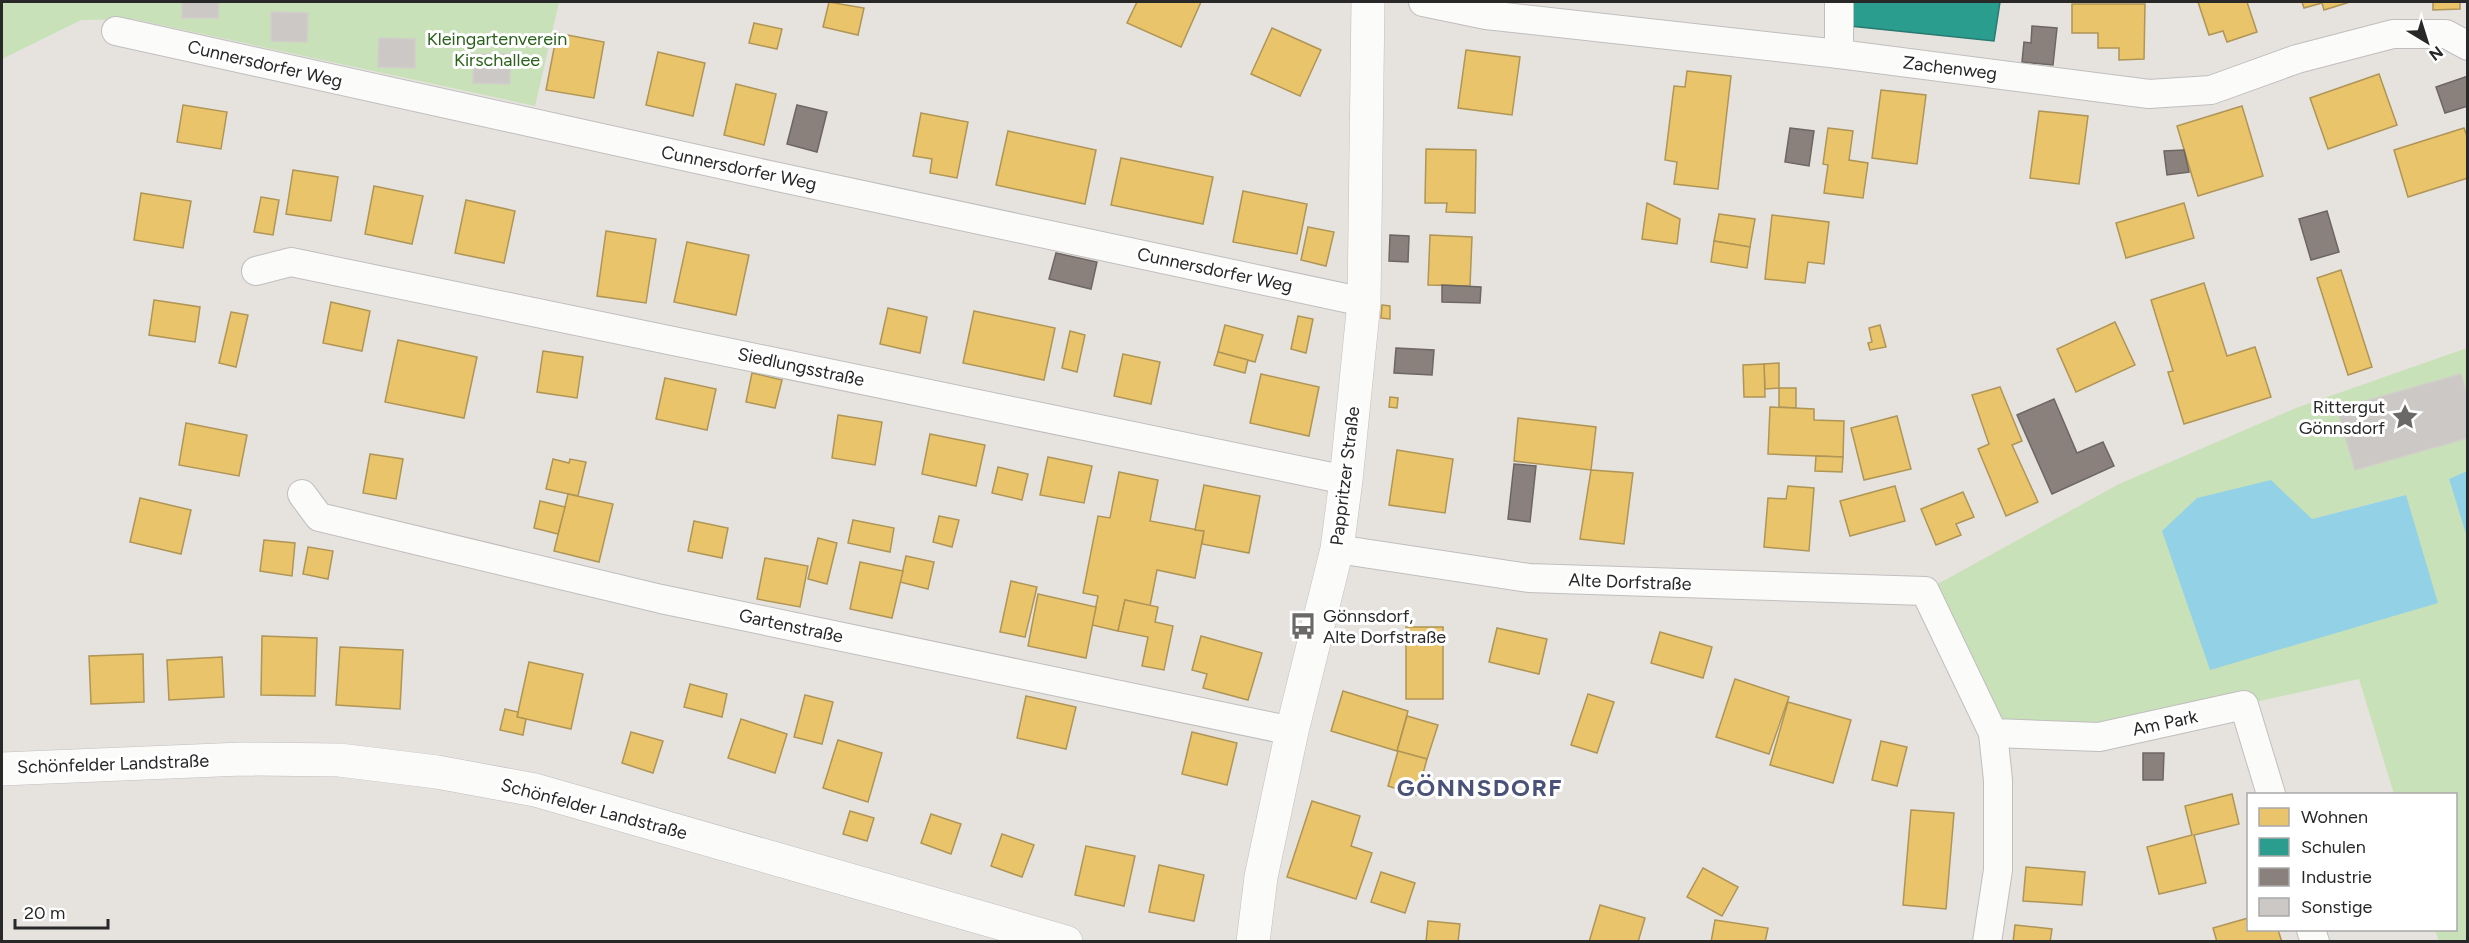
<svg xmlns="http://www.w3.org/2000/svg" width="2469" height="943" font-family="Figtree,sans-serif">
	<rect width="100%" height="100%" fill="#e6e2de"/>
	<g fill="#c9e1b8" fill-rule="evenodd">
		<path d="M2,2H559L535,106L133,19L81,20L2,59Z"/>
		<path d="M2467,348V471L2449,479L2468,537L2467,941H2439L2435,930H2456V794H2394L2359,679L2099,737L1993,733L1925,591L2119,484L2296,408ZM2406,495L2210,670L2312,519Z"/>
	</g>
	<g fill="#93d2e6">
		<path d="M2467,471V537L2449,479Z"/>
		<path d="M2271,480L2312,519L2406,495L2438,603L2210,670L2162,531L2197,498Z"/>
	</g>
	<g fill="#e9c46a" stroke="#af9556" stroke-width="1.5">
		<path d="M829,2L864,8L858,35L823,27Z"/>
		<path d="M1137,2H1201L1181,47L1127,23Z"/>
		<path d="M2198,2H2247L2257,32L2227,42L2223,31L2209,35Z"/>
		<path d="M2302,2H2350L2324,10L2322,3L2304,8Z"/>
		<path d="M2433,2H2460V9L2433,10Z"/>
		<path d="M2072,4H2145L2144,59L2119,60V48H2098V33H2072Z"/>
		<path d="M754,23L782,29L777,49L749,43Z"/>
		<path d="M1272,28L1321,50L1300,96L1251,74Z"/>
		<path d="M557,33L604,42L594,98L546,90Z"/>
		<path d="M1466,50L1520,57L1512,115L1458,108Z"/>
		<path d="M658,52L705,63L693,116L646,105Z"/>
		<path d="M1687,71L1731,76L1718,189L1674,184L1677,162L1665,160L1674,86L1685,87Z"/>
		<path d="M2379,74L2397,125L2328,149L2310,98Z"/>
		<path d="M736,84L776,94L764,145L724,135Z"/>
		<path d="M1881,90L1926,95L1917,164L1872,158Z"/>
		<path d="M183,105L227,112L221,149L177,142Z"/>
		<path d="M2242,106L2263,176L2198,196L2177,126Z"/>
		<path d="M2039,111L2088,116L2079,184L2030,178Z"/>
		<path d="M921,113L968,122L957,178L930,173L932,159L913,156Z"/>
		<path d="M1828,128L1853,131L1849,160L1868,163L1863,198L1824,193L1828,165L1823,164Z"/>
		<path d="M2464,128L2468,139V178L2408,197L2394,150Z"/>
		<path d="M1008,131L1096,150L1085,204L996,185Z"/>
		<path d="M1426,149L1476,150L1475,213L1446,212L1447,203H1425Z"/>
		<path d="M1121,158L1213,177L1203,224L1111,205Z"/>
		<path d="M293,170L338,177L331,221L286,214Z"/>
		<path d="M374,186L423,196L412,244L365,234Z"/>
		<path d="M1243,191L1307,204L1297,254L1233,242Z"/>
		<path d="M141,193L191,201L183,248L134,240Z"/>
		<path d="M261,197L279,200L273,235L254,232Z"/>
		<path d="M466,200L515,211L504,263L455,253Z"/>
		<path d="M1647,203L1680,219L1677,244L1642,239Z"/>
		<path d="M2184,203L2194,238L2126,258L2116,223Z"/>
		<path d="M1719,214L1755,219L1750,247L1714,241Z"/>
		<path d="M1772,215L1829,222L1824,264L1808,262L1805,283L1765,279Z"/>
		<path d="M1308,227L1334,232L1326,266L1301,260Z"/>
		<path d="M606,231L656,239L646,303L597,296Z"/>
		<path d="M1430,235L1472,237L1470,286L1428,285Z"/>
		<path d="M1714,241L1750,247L1747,268L1711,262Z"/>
		<path d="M687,242L749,255L736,315L674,302Z"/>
		<path d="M2341,270L2372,367L2348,375L2317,278Z"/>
		<path d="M2204,283L2227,356L2255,347L2271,397L2184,424L2168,372L2173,371L2151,300Z"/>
		<path d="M154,300L200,307L195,342L149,335Z"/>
		<path d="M331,302L370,311L362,351L323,343Z"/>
		<path d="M1382,305L1390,306V319L1381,318Z"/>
		<path d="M888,308L927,317L920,353L880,344Z"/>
		<path d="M974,311L1055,328L1044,380L963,363Z"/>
		<path d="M231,312L248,315L236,367L219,363Z"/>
		<path d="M1298,316L1313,319L1306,353L1291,349Z"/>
		<path d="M2115,322L2135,365L2076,392L2057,349Z"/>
		<path d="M1225,325L1263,335L1255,362L1218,352Z"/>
		<path d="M1880,325L1886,347L1870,350L1868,343L1872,342L1869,328Z"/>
		<path d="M1070,331L1085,335L1077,372L1062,368Z"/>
		<path d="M398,340L477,357L464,418L385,402Z"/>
		<path d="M543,351L583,357L577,398L537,392Z"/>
		<path d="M1218,352L1248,360L1245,373L1214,365Z"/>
		<path d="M1123,354L1160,362L1151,404L1114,396Z"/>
		<path d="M1779,363V388L1765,389L1764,364Z"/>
		<path d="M1764,364L1765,397H1744L1743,365Z"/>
		<path d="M752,373L782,380L775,408L746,402Z"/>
		<path d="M1261,374L1319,387L1309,436L1250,423Z"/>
		<path d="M665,378L716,389L707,430L656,419Z"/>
		<path d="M2000,387L2022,441L2012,445L2038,502L2006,516L1978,449L1989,444L1972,395Z"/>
		<path d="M1779,388H1796V408L1779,407Z"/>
		<path d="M1390,397L1398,398L1397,408L1389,407Z"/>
		<path d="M1770,407L1814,409V420L1844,421L1843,457L1768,454Z"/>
		<path d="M838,415L882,422L875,465L832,458Z"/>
		<path d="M1897,416L1911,469L1864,480L1851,428Z"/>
		<path d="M1518,418L1596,427L1591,470L1514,461Z"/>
		<path d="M186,423L247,435L239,476L179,465Z"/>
		<path d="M930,434L985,445L976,486L922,474Z"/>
		<path d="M1397,450L1453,459L1445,513L1389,505Z"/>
		<path d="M370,454L403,459L396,499L363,493Z"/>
		<path d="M1816,456L1843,457L1842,472L1815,471Z"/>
		<path d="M1048,457L1092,466L1084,503L1040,495Z"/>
		<path d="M553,459L569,463L570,459L586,462L578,496L546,489Z"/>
		<path d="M998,467L1028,474L1022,500L992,493Z"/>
		<path d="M1591,470L1633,473L1624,544L1580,539Z"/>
		<path d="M1119,472L1158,480L1150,521L1204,531L1195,578L1157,570L1150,606L1125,600L1118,631L1092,625L1098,596L1083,593L1098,516L1110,518Z"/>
		<path d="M1204,485L1260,496L1249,553L1202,544L1204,531L1195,530Z"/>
		<path d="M1788,486L1814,488L1809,551L1764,547L1768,498L1786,499Z"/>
		<path d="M1895,486L1905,521L1850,536L1840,501Z"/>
		<path d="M1963,492L1974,517L1956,524L1961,535L1936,545L1921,509Z"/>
		<path d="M568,494L613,504L599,562L554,551Z"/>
		<path d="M140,498L191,510L181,554L130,542Z"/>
		<path d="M540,501L565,507L558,534L534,528Z"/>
		<path d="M939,516L959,520L952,547L933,542Z"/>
		<path d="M853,520L894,528L890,552L848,543Z"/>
		<path d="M694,521L728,528L722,558L688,551Z"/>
		<path d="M818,538L837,543L827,584L808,579Z"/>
		<path d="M264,540L295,543L292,576L260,571Z"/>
		<path d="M308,547L333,551L328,579L303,574Z"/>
		<path d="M906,556L934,562L928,589L900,582Z"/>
		<path d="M765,558L808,566L800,607L757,599Z"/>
		<path d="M860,562L903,571L892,618L850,609Z"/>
		<path d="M1011,581L1037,587L1025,637L1000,632Z"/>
		<path d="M1038,594L1096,607L1086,658L1028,646Z"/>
		<path d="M1125,600L1158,607L1155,622L1173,626L1164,670L1142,666L1148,637L1118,631Z"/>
		<rect x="1406" y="627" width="37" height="72"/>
		<path d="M1497,628L1547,639L1539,674L1489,662Z"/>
		<path d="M1660,632L1712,647L1703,678L1651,663Z"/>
		<path d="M262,636L317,638L315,696L261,695Z"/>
		<path d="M1201,636L1262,653L1248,700L1203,688L1207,674L1192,670Z"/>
		<path d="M340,647L403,650L400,709L336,705Z"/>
		<path d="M143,654L144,702L91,704L89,656Z"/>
		<path d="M222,657L224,697L169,700L167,660Z"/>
		<path d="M529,662L583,674L571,729L517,717Z"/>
		<path d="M1735,679L1789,697L1769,754L1716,737Z"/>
		<path d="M690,684L727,694L722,717L684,707Z"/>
		<path d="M1343,691L1408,711L1397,751L1331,731Z"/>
		<path d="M1588,694L1614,702L1597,753L1571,745Z"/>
		<path d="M805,695L833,702L822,744L794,737Z"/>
		<path d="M1026,696L1076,707L1066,749L1017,738Z"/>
		<path d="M1788,702L1851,720L1833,783L1770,765Z"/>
		<path d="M505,709L518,712L517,717L526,719L523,735L500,730Z"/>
		<path d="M1407,716L1438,725L1427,759L1397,751Z"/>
		<path d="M741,719L787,734L775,773L728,758Z"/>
		<path d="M631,732L663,741L653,773L622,763Z"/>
		<path d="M1192,732L1237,743L1227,785L1182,774Z"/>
		<path d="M838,740L882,753L868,802L823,788Z"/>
		<path d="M1881,741L1907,747L1897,786L1872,780Z"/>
		<path d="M1398,751L1427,759L1417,795L1388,786Z"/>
		<path d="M2232,794L2239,824L2194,835L2206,883L2159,894L2147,847L2192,835L2185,806Z"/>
		<path d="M1312,801L1360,816L1351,846L1372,853L1356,899L1287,877Z"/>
		<path d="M1911,810L1954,813L1946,909L1903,905Z"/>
		<path d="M850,811L874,818L867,841L843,834Z"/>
		<path d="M931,814L961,824L951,854L921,843Z"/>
		<path d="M1002,834L1034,845L1022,877L991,866Z"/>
		<path d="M1086,846L1135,856L1124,906L1075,895Z"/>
		<path d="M1159,865L1204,875L1194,921L1149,912Z"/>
		<path d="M2026,867L2085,872L2082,905L2023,901Z"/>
		<path d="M1703,868L1738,887L1722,916L1687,897Z"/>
		<path d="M1381,872L1415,883L1405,913L1371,902Z"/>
		<path d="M1600,905L1645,918L1638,942H1589Z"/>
		<path d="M2248,918V930H2278L2282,942H2217L2213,928Z"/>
		<path d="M1715,920L1768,928L1765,942H1711Z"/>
		<path d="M1428,921L1460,924L1458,942H1426Z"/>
		<path d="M2015,925L2052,929L2050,942H2013Z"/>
	</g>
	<path fill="#2a9d8f" stroke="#297a70" stroke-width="1.5" d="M1852,2H2000L1994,41L1850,26Z"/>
	<g fill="#8a817c" stroke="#6d6663" stroke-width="1.5">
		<path d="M2032,26L2057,28L2053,65L2022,62L2024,42L2031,43Z"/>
		<path d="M2468,76V106L2445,113L2436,87Z"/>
		<path d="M797,105L827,112L817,152L787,144Z"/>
		<path d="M1790,128L1814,131L1809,166L1785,162Z"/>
		<path d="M2184,150L2189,172L2167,175L2164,151Z"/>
		<path d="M2327,211L2339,252L2311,260L2299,219Z"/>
		<path d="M1390,235L1409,236L1408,262L1389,261Z"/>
		<path d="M1056,253L1097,262L1091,289L1049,279Z"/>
		<path d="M1442,285L1481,287L1480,303L1442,302Z"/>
		<path d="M1396,348L1434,350L1432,375L1394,373Z"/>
		<path d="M2054,399L2077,453L2103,442L2114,466L2052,494L2017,415Z"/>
		<path d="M1514,464L1536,466L1530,522L1508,519Z"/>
		<path d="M2143,753H2164L2163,780H2143Z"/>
	</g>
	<g fill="#cbc8c5" stroke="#d1ceca" stroke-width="1.5">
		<path d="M182,2H219L218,18H182Z"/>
		<path d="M271,12L308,13L307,42L271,41Z"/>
		<path d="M379,38L415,39V68L378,67Z"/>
		<path d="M474,54H510V84L473,83Z"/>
		<path d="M2461,374L2468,397V438L2355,470L2337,409Z"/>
	</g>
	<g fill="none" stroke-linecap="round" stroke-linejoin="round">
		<defs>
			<g id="minor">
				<path d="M1423,2L1486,15L1839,54L2149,94L2211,90L2297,59L2393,34H2446L2468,46"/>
				<path d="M1839,2V54"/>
				<path d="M116,31L778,177L1364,302"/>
				<path d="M256,271L291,262L1346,480"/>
				<path d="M302,494L319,517L661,599L1292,731"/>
				<path d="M1337,549L1529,578L1925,591L1993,733L2099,737L2244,705L2271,794"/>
				<path d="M2311,930L2315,942"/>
				<path d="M1987,942L1998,870V780L1993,733"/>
			</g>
			<g id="tertiary">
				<path d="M2,769L242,759L339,760L437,772L535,790L1066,942"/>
				<path d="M1253,942L1261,877L1292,731L1337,549L1346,480L1364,302L1368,2"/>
			</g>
		</defs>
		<use href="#minor" stroke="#c0bebf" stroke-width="30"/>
		<use href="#tertiary" stroke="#c0bebf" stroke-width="34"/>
		<use href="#minor" stroke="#fbfbfa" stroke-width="28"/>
		<use href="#tertiary" stroke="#fbfbfa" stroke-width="33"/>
	</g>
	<defs>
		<symbol id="sight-bare" viewBox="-9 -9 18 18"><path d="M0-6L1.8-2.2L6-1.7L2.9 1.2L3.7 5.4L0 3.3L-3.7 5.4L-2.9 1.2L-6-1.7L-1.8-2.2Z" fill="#6a6968" stroke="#fff" stroke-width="2.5" paint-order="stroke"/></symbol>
		<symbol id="bus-bare" viewBox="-9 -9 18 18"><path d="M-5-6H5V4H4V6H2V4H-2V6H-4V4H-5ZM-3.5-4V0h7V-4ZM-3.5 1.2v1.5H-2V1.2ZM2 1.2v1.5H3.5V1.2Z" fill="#6a6968" stroke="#fff" stroke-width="2.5" paint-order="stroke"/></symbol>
	</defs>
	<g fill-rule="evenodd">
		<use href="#sight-bare" x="2386" y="398" width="38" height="38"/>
		<use href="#bus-bare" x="1284" y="607" width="38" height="38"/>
	</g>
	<g text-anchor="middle" stroke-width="6" stroke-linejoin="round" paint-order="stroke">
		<g font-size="18" fill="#2b621b" stroke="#fff">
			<text x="497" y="45">Kleingartenverein<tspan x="497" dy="21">Kirschallee</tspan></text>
		</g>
		<g font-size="18" fill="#282828" stroke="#fff">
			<text transform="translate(265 64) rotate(13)" y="6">Cunnersdorfer Weg</text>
			<text transform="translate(1950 68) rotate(7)" y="6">Zachenweg</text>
			<text transform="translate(739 168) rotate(12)" y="6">Cunnersdorfer Weg</text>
			<text transform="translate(1215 270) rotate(12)" y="6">Cunnersdorfer Weg</text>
			<text transform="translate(801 367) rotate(12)" y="6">Siedlungsstraße</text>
			<text transform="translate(1345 476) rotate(-83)" y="6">Pappritzer Straße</text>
			<text transform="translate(1630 582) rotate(2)" y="6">Alte Dorfstraße</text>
			<text transform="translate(791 626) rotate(12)" y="6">Gartenstraße</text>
			<text transform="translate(2165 723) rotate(-12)" y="6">Am Park</text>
			<text transform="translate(113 764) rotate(-2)" y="6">Schönfelder Landstraße</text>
			<text transform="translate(594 809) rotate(15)" y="6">Schönfelder Landstraße</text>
		</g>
		<g font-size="18" fill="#282828" stroke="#fff" text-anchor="end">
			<text x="2385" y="413">Rittergut<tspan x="2385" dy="21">Gönnsdorf</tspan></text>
			<text x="1323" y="622" text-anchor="start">Gönnsdorf,<tspan x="1323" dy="21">Alte Dorfstraße</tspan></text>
		</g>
		<g font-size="24" font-weight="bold" letter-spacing="1.5" fill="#4a5377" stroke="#fff">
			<text x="1480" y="796">GÖNNSDORF</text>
		</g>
	</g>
	<rect width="2469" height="943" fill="none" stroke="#282828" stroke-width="6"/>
	<rect x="2247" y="793" width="210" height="138" fill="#ffffff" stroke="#a9a9a9" stroke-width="1.5"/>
	<rect x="2259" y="808" width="30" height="18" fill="#e9c46a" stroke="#a9a9a9" stroke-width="1.5"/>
	<text x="2301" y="823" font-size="18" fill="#282828">Wohnen</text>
	<rect x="2259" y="838" width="30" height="18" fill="#2a9d8f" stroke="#a9a9a9" stroke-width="1.5"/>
	<text x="2301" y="853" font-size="18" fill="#282828">Schulen</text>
	<rect x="2259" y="868" width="30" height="18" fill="#8a817c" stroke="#a9a9a9" stroke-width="1.5"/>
	<text x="2301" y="883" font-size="18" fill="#282828">Industrie</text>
	<rect x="2259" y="898" width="30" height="18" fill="#cbc8c5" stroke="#a9a9a9" stroke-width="1.5"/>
	<text x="2301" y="913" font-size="18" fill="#282828">Sonstige</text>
	<g transform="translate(2427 42) rotate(142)" stroke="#ffffff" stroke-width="4.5" paint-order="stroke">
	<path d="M0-4.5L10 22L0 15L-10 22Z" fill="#282828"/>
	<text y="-9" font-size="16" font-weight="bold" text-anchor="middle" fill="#282828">N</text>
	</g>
	<path d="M15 919v9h93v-9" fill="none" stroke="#282828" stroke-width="3"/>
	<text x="24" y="919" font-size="18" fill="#282828" stroke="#ffffff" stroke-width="4.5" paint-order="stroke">20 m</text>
</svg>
